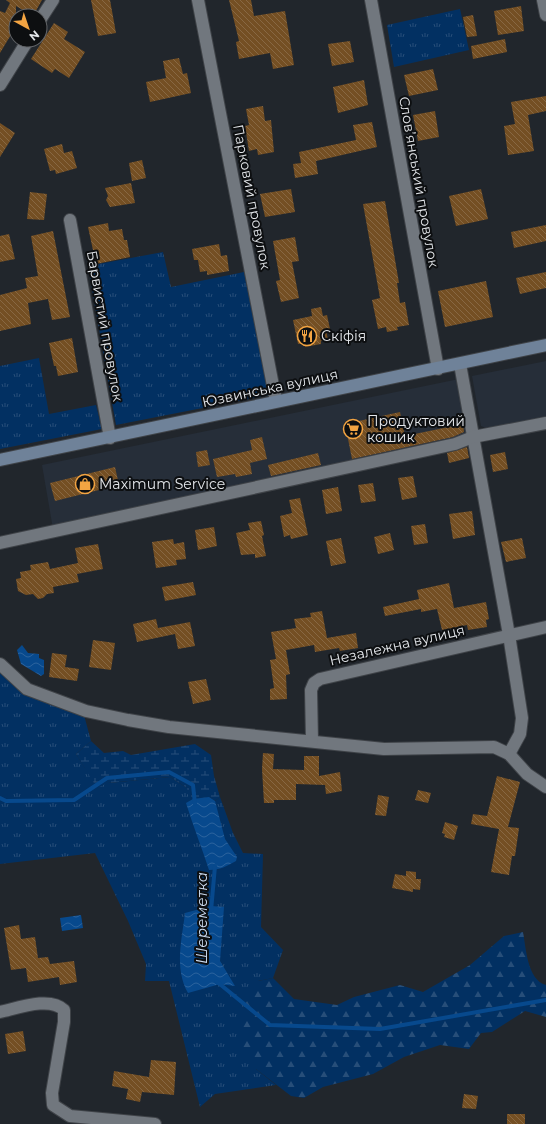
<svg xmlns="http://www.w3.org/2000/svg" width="546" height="1124" font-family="Montserrat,sans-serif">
	<defs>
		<pattern id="grass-tufts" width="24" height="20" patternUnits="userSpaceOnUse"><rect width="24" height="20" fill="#023062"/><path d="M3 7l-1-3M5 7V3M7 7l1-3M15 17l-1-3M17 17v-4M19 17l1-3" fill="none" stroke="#274e79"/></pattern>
		<pattern id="forest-firs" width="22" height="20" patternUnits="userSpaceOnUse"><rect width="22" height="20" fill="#023062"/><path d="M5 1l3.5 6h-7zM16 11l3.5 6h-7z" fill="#274e79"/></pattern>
		<pattern id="wetland-marsh" width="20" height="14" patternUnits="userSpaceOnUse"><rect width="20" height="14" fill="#023062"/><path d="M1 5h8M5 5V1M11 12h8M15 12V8" fill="none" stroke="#274e79"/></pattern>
		<pattern id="water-waves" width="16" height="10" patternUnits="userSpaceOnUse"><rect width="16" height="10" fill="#07498d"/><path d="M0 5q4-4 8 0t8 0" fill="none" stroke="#2b639d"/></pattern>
		<pattern id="building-back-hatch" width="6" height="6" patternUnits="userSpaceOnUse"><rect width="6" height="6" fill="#744f23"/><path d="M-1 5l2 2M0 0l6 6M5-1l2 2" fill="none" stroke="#886843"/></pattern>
	</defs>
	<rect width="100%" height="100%" fill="#21262c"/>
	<g fill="#262e39">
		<path d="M546,361V418L489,429L481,426L472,376Z"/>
		<path d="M459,379L470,435L53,529L42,465Z"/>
	</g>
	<g fill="url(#grass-tufts)">
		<path d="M460,9L469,50L394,67L387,25Z"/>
		<path d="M163,252L171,287L244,272L269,395L116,425L88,266Z"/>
		<path d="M39,358L49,414L96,405L102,429L0,449V366Z"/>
		<path d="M0,664L27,689L84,715L91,741L76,754L85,768L108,783L170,777L187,788L209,797L215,801L220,797L233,833L243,853L263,854L261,927L283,950L273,978L258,981L256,1069L276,1085L215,1094L200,1107L169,981H145L146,964L128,921L95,853L0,864Z"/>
	</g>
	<path fill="url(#forest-firs)" d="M523,932C526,947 527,980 546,985V1017L525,1011L492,1032L481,1033L469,1049L440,1045L404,1057L373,1074L323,1087L304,1098L291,1096L256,1069L240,1046L241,1011L258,981L273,978L294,999L337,1005L354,997L400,985L423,992L470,965L504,936Z"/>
	<path fill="url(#wetland-marsh)" d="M91,741L104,753L123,751L131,755L195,744L211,755L214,776L220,797L215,801L209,797L189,801L187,788L170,777L108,783L97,788L76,754Z"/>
	<g fill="url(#water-waves)">
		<path d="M22,645L28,653L39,654V658L44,660V674L41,676L21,664L17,650Z"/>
		<path d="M209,797L215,801L225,839L237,857L236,861C227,866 220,870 209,870C202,848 193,826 186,803L193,799Z"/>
		<path d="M211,906L224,907L220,961L235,986L220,984L188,993C174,968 182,939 185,913Z"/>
		<path d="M81,915L83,928L62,931L60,918Z"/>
	</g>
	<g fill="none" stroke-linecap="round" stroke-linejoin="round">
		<g stroke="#07498d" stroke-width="4">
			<path d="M0,798L6,801L74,800L107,778L169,772L193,785L195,804"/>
			<path d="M211,911L215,866"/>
			<path d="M216,981L270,1025L380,1029L546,1000"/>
		</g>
	</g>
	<g fill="url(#building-back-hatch)">
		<path d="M6,0H42L33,16L16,6V20L12,26L15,28L0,53V11L5,13L10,3Z"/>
		<path d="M91,0H110L116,33L98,36Z"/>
		<path d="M229,0H251L254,16L285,11L294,65L273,69L270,53L239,59L236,42L239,41Z"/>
		<path d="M521,6L524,31L498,35L494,11Z"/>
		<path d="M473,15L477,36L467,37L463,17Z"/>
		<path d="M54,23L68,32L64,39L85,52L69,78L55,69L52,73L31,59Z"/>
		<path d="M505,39L507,52L473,59L471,46Z"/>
		<path d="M350,41L354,62L332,66L328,44Z"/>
		<path d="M179,58L183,74L187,73L191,93L150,102L146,82L166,78L163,61Z"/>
		<path d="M433,69L438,90L409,96L404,75Z"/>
		<path d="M364,80L368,105L338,113L333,87Z"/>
		<path d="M546,96V111L528,115L534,151L508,155L504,126L515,124L511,102Z"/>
		<path d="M263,106L265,121L271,120L274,152L258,155L257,149L249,151L245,126L249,125L246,109Z"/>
		<path d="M435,111L439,137L418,141L413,115Z"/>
		<path d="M372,122L377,147L316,161L318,174L295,178L293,164L301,163L299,152L356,140L353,125Z"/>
		<path d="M0,123L15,133L0,157Z"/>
		<path d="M62,144L64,153L72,151L77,168L56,174L55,170L50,171L44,149Z"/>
		<path d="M142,160L146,178L132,181L129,163Z"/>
		<path d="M131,183L135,203L110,207L106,200L108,196L105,188Z"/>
		<path d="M291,189L295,212L265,217L260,194Z"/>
		<path d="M481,189L488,219L456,226L449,196Z"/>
		<path d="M30,192L47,194L44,220L27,219Z"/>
		<path d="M385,201L399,283H397L400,303L405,302L409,325L397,327L398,330L387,332L386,327L378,329L372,300L380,298L363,204Z"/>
		<path d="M108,223L109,231L122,229L124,240H127L130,257L96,264L88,227Z"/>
		<path d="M546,225V241L514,248L511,232Z"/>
		<path d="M53,231L70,317L52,320L48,299L28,303L31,324L0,331V295L27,288L25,278L38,276L31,236Z"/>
		<path d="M9,234L15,259L0,262V236Z"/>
		<path d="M295,237L299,261L292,262L299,298L281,302L276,281L280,280L273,241Z"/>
		<path d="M219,244L221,256L227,255L229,271L207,275V271L200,272L198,260H194L192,249Z"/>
		<path d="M546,272V288L520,294L516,278Z"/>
		<path d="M486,281L493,317L445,327L438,291Z"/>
		<path d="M321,307L323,316L327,315L330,329L326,330L328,340L321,341V344L305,347V343L298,344L293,320L312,316L311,309Z"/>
		<path d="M72,338L78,372L58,376L56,366H54L49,343Z"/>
		<path d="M400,412L405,436L463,424L464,432L453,437L352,459L345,424Z"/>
		<path d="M262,437L267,459L250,463L252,474L236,477L235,474L217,477L213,459L252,450L250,440Z"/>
		<path d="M467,447L469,458L449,463L447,453Z"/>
		<path d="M207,450L210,465L198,467L196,452Z"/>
		<path d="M505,452L508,469L493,472L490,455Z"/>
		<path d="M318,453L321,465L271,476L268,465Z"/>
		<path d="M115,467L119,485L55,501L50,483Z"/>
		<path d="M413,476L417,497L402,500L398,478Z"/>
		<path d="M373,483L376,501L361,503L358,485Z"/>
		<path d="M338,487L342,511L326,514L322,490Z"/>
		<path d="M300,498L308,535L291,539L290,535L284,537L280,516L292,513L289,500Z"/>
		<path d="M472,511L475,535L453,539L449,514Z"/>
		<path d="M261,521L264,535L262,536L266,556L255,558V554L241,555L236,533L250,530L248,523Z"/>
		<path d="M425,524L428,543L414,545L411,526Z"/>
		<path d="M214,527L217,546L198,550L195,530Z"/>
		<path d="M390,533L394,550L378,554L374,537Z"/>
		<path d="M341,538L346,563L331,566L326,541Z"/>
		<path d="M522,538L526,558L506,562L501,542Z"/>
		<path d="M173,539L174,544L184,542L186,559L176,560L177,565L156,568L152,542Z"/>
		<path d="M98,544L103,569L77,574L79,582L53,587L54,593L47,594L43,598L38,599L33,594L26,595L18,591L16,579L21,578L20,572L31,570L30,565L48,562L50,569L78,563L75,548Z"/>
		<path d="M193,582L196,595L165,601L162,587Z"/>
		<path d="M449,583L454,608L486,602L489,619L486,620L487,627L468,630L467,625L442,630L437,609L421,612V609L385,616L383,607L419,599L417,590Z"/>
		<path d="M322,611L327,638L356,633L358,648L340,651L339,648L315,652L314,645L286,650L290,674L286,675L287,699L270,700V689L274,688L270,660L276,659L271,632L296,628L294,619L311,617L310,613Z"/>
		<path d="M156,619L158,628L190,622L195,646L178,649L175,634L137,642L133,624Z"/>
		<path d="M93,640L115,643L111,670L89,667Z"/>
		<path d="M52,653L67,655L65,667L79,669L77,681L49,677Z"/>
		<path d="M206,679L211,700L193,704L188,682Z"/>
		<path d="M263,753L274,754L273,769L304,770V756H319V776L340,772L342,791L326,794L325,785L296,784V800H274V803H264L262,769Z"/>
		<path d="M497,776L520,782L508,827L519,828L515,856H512L509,875L491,872L499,829L471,824L473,814L487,816Z"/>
		<path d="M418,790L431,793L428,803L415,800Z"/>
		<path d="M378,795L389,797L386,816L375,815Z"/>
		<path d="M445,822L458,826L454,840L444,837L445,834L442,833Z"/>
		<path d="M406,871L416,872V879H421L420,890L413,889V892L392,888L395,874L406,876Z"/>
		<path d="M19,925L21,939L35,937L38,958L48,957L50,964L74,961L77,982L60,985L59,977L28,982L26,968L11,970L4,928Z"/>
		<path d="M23,1031L26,1051L8,1054L5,1034Z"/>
		<path d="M151,1060L176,1062L174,1095L142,1092L140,1102L126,1099L128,1089L112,1086L114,1071L149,1077Z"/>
		<path d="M464,1094L478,1096L476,1109L462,1108Z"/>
		<rect x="507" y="1114" width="18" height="10"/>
	</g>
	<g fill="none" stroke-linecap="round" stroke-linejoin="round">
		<defs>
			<g id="street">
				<path d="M198,0L276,401"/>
				<path d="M371,0L438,369"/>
				<path d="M543,0L546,15"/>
				<path d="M40,20L53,0"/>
				<path d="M0,85L28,40"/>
				<path d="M70,220L110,438"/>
				<path d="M460,364L509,635L522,718L520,734L509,754"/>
				<path d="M0,543L455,444L473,437L546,423"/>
				<path d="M0,664L27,689L86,711L128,720L169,727L384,749L494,747L509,754L527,774L546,787"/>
				<path d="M312,741L311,690L314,683L320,679L546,627"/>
				<path d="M0,1012C18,1008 50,996 64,1010V1022L52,1093L53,1105L70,1116L155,1124"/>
			</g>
			<path id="secondary" d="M0,460L546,345"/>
		</defs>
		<use href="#street" stroke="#3f4348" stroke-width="14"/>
		<use href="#secondary" stroke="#3f4348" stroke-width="14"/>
		<use href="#street" stroke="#71777e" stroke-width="12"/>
		<use href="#secondary" stroke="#6f8299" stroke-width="12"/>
	</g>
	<defs>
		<symbol id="restaurant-ring" viewBox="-11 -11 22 22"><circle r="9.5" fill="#0d0f11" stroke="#f3a442" stroke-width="1.5"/><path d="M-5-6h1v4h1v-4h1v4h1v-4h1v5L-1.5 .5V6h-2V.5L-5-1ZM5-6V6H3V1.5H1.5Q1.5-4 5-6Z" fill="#f3a442"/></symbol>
		<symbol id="supermarket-ring" viewBox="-11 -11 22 22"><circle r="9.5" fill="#0d0f11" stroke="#f3a442" stroke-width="1.5"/><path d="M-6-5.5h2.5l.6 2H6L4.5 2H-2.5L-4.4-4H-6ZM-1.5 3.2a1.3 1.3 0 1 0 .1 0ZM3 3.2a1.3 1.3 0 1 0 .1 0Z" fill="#f3a442"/></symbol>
		<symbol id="shop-ring" viewBox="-11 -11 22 22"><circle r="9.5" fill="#0d0f11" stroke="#f3a442" stroke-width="1.5"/><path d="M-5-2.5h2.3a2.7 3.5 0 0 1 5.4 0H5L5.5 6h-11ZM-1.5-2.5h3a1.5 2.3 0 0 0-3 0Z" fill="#f3a442"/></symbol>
	</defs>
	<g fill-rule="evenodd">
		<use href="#restaurant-ring" x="296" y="325" width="22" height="22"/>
		<use href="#supermarket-ring" x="342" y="418" width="22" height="22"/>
		<use href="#shop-ring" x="74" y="473" width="22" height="22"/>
	</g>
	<g text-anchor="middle" stroke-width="4" stroke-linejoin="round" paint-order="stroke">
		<g font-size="14" fill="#e4e7eb" stroke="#0d0f11">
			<text transform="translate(419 182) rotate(80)" y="5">Словʼянський провулок</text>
			<text transform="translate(252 197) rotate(79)" y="5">Парковий провулок</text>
			<text transform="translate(105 326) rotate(80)" y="5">Барвистий провулок</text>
			<text transform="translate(270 388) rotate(-12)" y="5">Юзвинська вулиця</text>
			<text transform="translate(397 645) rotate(-13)" y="5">Незалежна вулиця</text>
		</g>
		<g font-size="14" fill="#e4e7eb" stroke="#0d0f11" text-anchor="start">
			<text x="321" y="341">Скіфія</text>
			<text x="367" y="426">Продуктовий<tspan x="367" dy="16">кошик</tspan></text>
			<text x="99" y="489">Maximum Service</text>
		</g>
		<g font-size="15" font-style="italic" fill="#ccdbef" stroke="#0d0f11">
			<text transform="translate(202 918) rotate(-90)" y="5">Шереметка</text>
		</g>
	</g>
	<g transform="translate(28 28) rotate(140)"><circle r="19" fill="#0d0f11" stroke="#636568"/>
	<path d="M0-3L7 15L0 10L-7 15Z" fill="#f3a442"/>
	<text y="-6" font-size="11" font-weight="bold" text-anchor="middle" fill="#e4e7eb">N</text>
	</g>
</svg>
